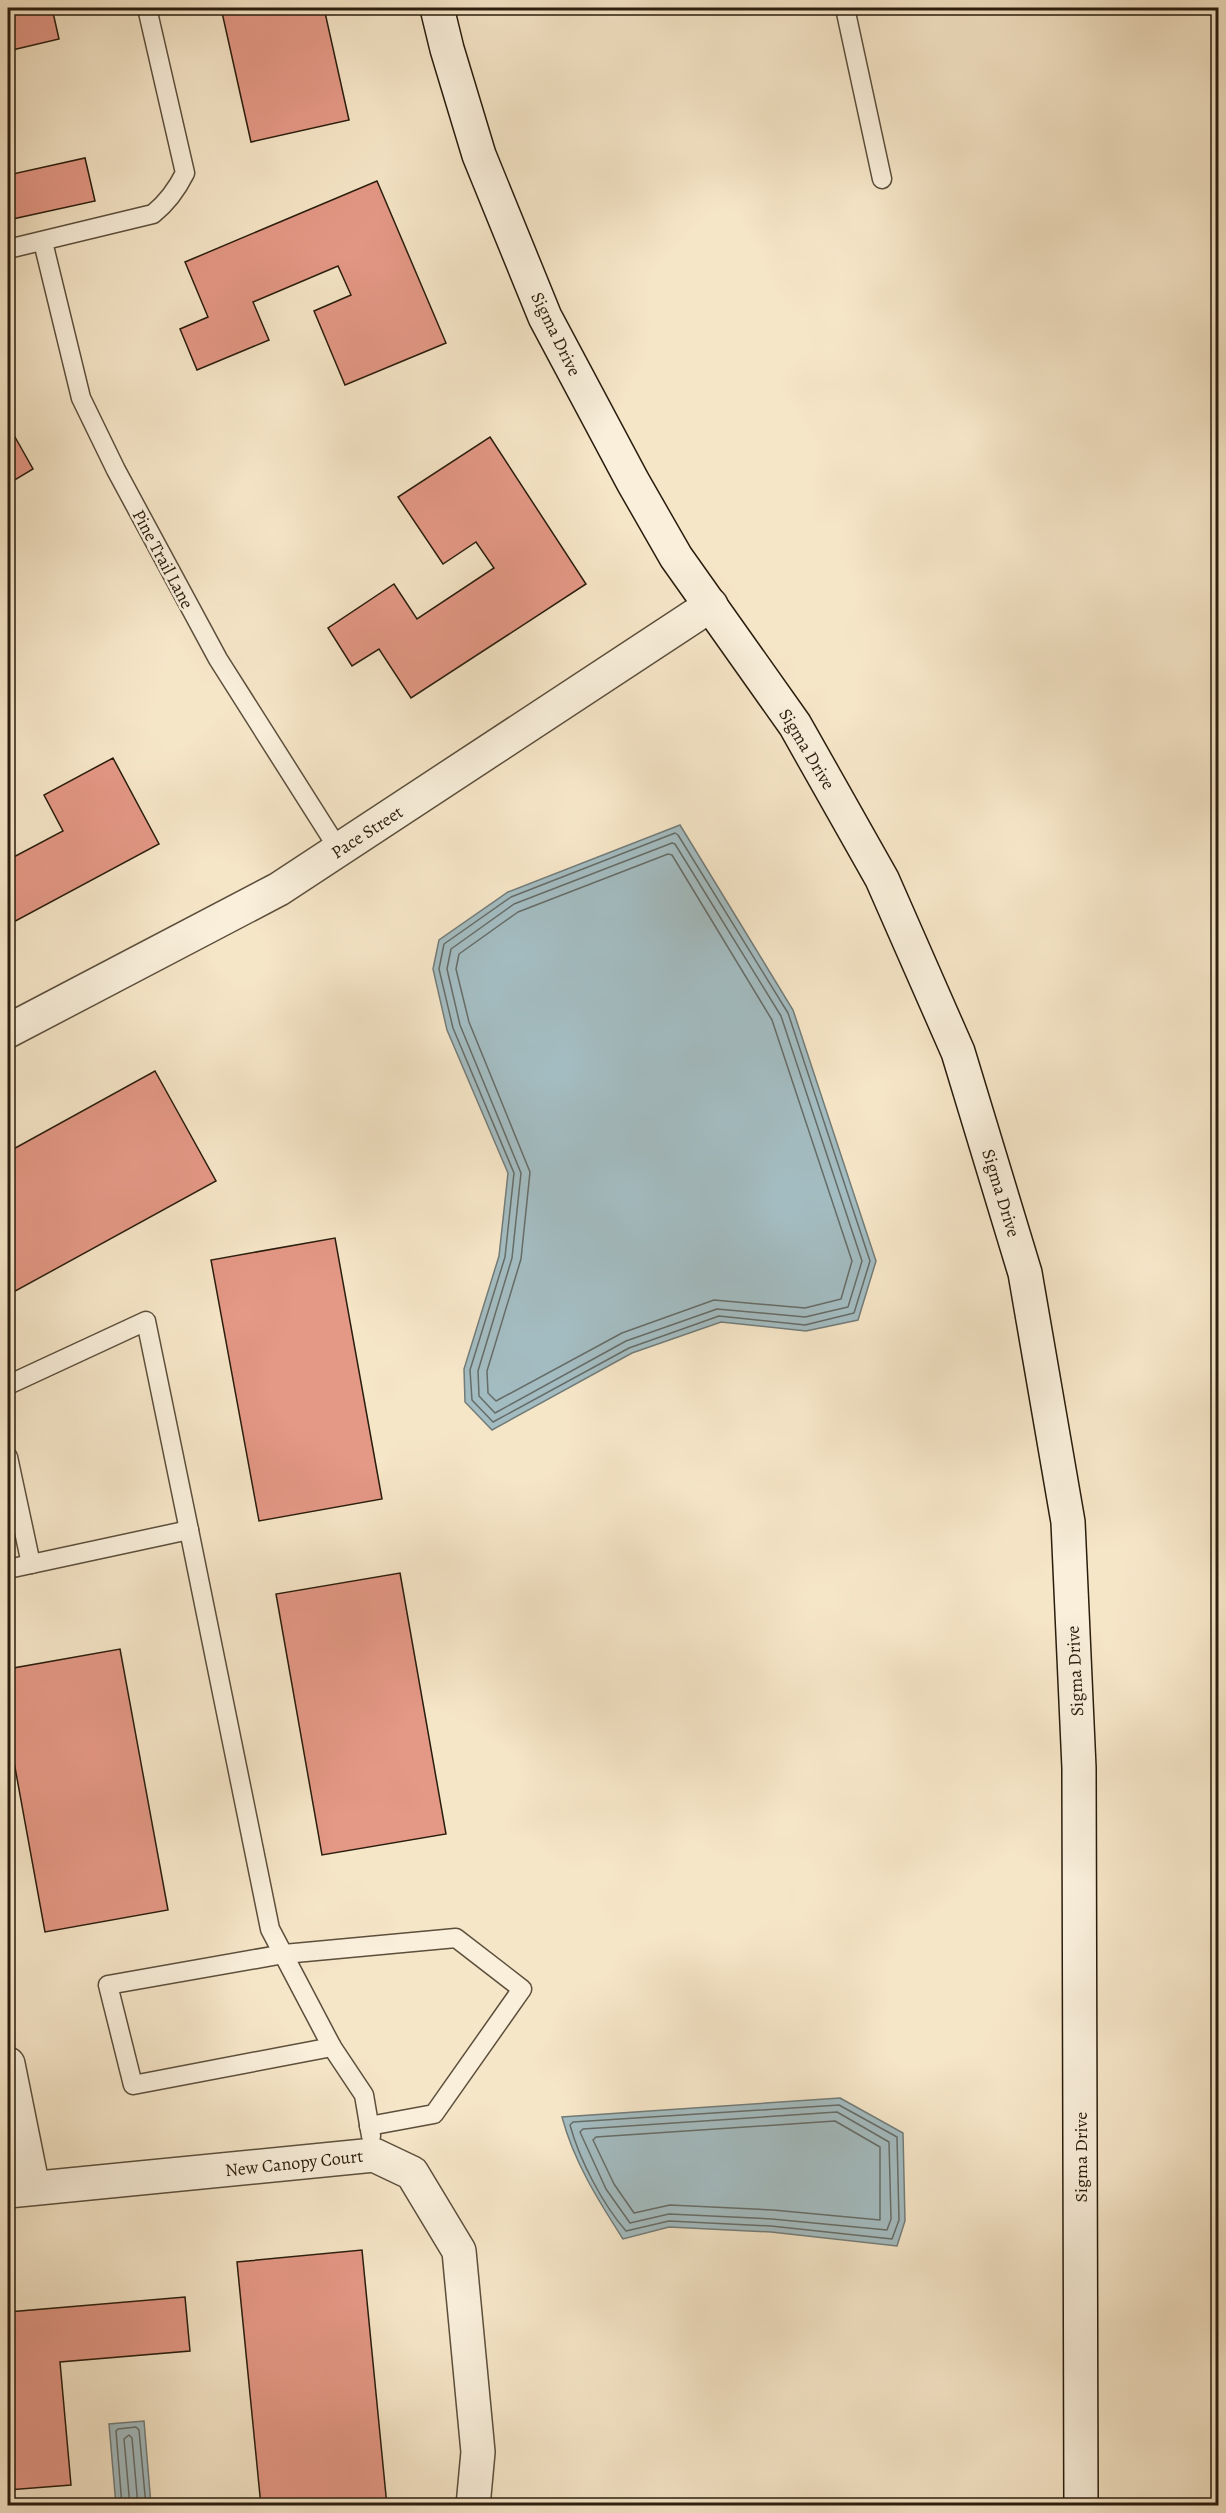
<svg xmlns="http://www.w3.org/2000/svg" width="1226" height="2513" font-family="Alegreya,serif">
	<rect width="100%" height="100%" fill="#f6e6c8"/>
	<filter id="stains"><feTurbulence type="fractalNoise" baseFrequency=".00333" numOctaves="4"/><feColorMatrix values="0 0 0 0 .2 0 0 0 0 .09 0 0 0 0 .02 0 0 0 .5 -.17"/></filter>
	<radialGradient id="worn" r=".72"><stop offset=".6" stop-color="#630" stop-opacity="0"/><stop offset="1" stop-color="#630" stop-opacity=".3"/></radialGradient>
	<g fill="#a3bcc1" stroke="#727c79" stroke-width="1.5">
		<path d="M680,825L793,1010L876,1261L858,1320L806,1331L721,1322L632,1353L492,1430L465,1402L464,1369L499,1256L508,1173L447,1030L433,969L439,940L508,892Z"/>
		<path d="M840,2098L903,2133L905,2221L897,2246L771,2232L669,2227L623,2239C598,2200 574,2162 562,2117Z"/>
		<path d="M144,2421L151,2505H116L109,2424Z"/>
	</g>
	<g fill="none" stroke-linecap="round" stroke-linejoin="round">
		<g stroke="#666c67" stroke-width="1.5">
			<path d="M675,833L678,835L788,1013L870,1261L854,1313L805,1325L719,1316L629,1348L493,1422L472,1400L470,1370L505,1257L514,1173L453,1028L439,969L444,944L511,897Z"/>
			<path d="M672,843L675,844L781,1016L862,1261L848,1307L805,1317L717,1309L626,1341L495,1413L479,1396L478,1371L512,1258L521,1173L460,1025L447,969L451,949L514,904Z"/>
			<path d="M668,854L672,855L772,1020L852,1261L841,1299L805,1308L714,1300L622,1333L496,1401L488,1393L487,1371L521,1259L530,1172L469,1022L456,969L459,954L518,912Z"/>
			<path d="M839,2105L897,2137L899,2220L892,2239L771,2226L669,2221L626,2231C603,2205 579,2159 570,2125L573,2122Z"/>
			<path d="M837,2112L889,2142L891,2219L887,2230L772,2219L669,2214L630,2223L606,2189L580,2132L583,2129Z"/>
			<path d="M835,2121L880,2147V2220L773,2210L670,2205L634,2213L614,2184L593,2140L596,2137Z"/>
			<path d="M122,2506L116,2431L118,2429L136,2427L139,2430L146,2506"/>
			<path d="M130,2506L124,2439L129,2435L132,2438L138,2506"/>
		</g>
	</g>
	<g fill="#e49886" stroke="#291d0d" stroke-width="1.5">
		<path d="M8,8H52L59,39L8,51Z"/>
		<path d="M221,8H324L349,120L251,142Z"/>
		<path d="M85,158L95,201L8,220V175Z"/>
		<path d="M377,181L446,343L345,385L314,311L351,295L338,266L253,302L269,340L197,370L180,329L208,317L185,262Z"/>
		<path d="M11,430L33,469L8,484V432Z"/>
		<path d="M490,437L586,584L411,698L379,649L352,666L328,628L394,584L417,619L494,568L476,542L443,564L398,497Z"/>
		<path d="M113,758L159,844L8,925V860L63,831L44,795Z"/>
		<path d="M155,1071L216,1181L8,1295V1152Z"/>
		<path d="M335,1238L382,1499L259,1521L211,1260Z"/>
		<path d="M400,1573L446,1834L322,1855L276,1594Z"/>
		<path d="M120,1649L168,1910L45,1932L8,1729V1669Z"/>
		<path d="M362,2250L387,2506H261L237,2262Z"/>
		<path d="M185,2297L190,2351L60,2362L71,2485L8,2490V2312Z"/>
	</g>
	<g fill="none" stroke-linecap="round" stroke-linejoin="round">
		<defs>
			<g id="lane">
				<path d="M845,8L882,179"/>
				<path d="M43,242L81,398L116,470L218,659L339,850"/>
				<path d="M8,249L153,214C168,202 177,189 185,173L147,8"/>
				<path d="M8,1385L146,1321L189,1530"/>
				<path d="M8,1457L31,1564"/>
				<path d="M8,1569L189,1530L270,1929L332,2047L364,2095L371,2136"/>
				<path d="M332,2047L133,2085L108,1985L284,1954L456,1938L522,1989L434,2114L369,2126"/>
			</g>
			<g id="street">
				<path d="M8,1031L279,889L711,605"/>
				<path d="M8,2064L33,2188"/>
				<path d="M8,2191L374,2155L412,2173L459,2251L478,2452L473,2506"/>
			</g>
			<path id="secondary" d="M437,8L447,49L479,155L545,317L633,482L676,557L795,725L882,879L958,1052L1025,1273L1068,1522L1079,1768L1081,2506"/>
		</defs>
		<use href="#lane" stroke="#5c4f3c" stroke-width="21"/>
		<use href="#street" stroke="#5c4f3c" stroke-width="36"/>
		<use href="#secondary" stroke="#291d0d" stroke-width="36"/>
		<use href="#lane" stroke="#f9efdb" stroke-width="18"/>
		<use href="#street" stroke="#f9efdb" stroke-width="33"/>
		<use href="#secondary" stroke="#f9efdb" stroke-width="33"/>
	</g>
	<g text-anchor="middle" stroke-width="5" stroke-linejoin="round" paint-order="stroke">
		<g font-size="18" fill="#291d0d" stroke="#f9efdb">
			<text transform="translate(556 334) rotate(64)" y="6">Sigma Drive</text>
			<text transform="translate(163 559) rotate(62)" y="6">Pine Trail Lane</text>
			<text transform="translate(807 749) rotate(59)" y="6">Sigma Drive</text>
			<text transform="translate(367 832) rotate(-33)" y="6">Pace Street</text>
			<text transform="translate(1001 1193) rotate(73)" y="6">Sigma Drive</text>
			<text transform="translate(1075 1671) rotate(-93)" y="6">Sigma Drive</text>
			<text transform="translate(1081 2157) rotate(-90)" y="6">Sigma Drive</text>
			<text transform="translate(294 2163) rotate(-6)" y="6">New Canopy Court</text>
		</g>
	</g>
	<rect width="1226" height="2513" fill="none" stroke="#f6e6c8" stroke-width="30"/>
	<rect x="9" y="9" width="1208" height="2495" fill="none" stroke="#291d0d" stroke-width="3"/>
	<rect x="15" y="15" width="1196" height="2483" fill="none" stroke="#291d0d" stroke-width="1.5"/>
	<rect width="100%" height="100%" filter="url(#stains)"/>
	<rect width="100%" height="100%" fill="url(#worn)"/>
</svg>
